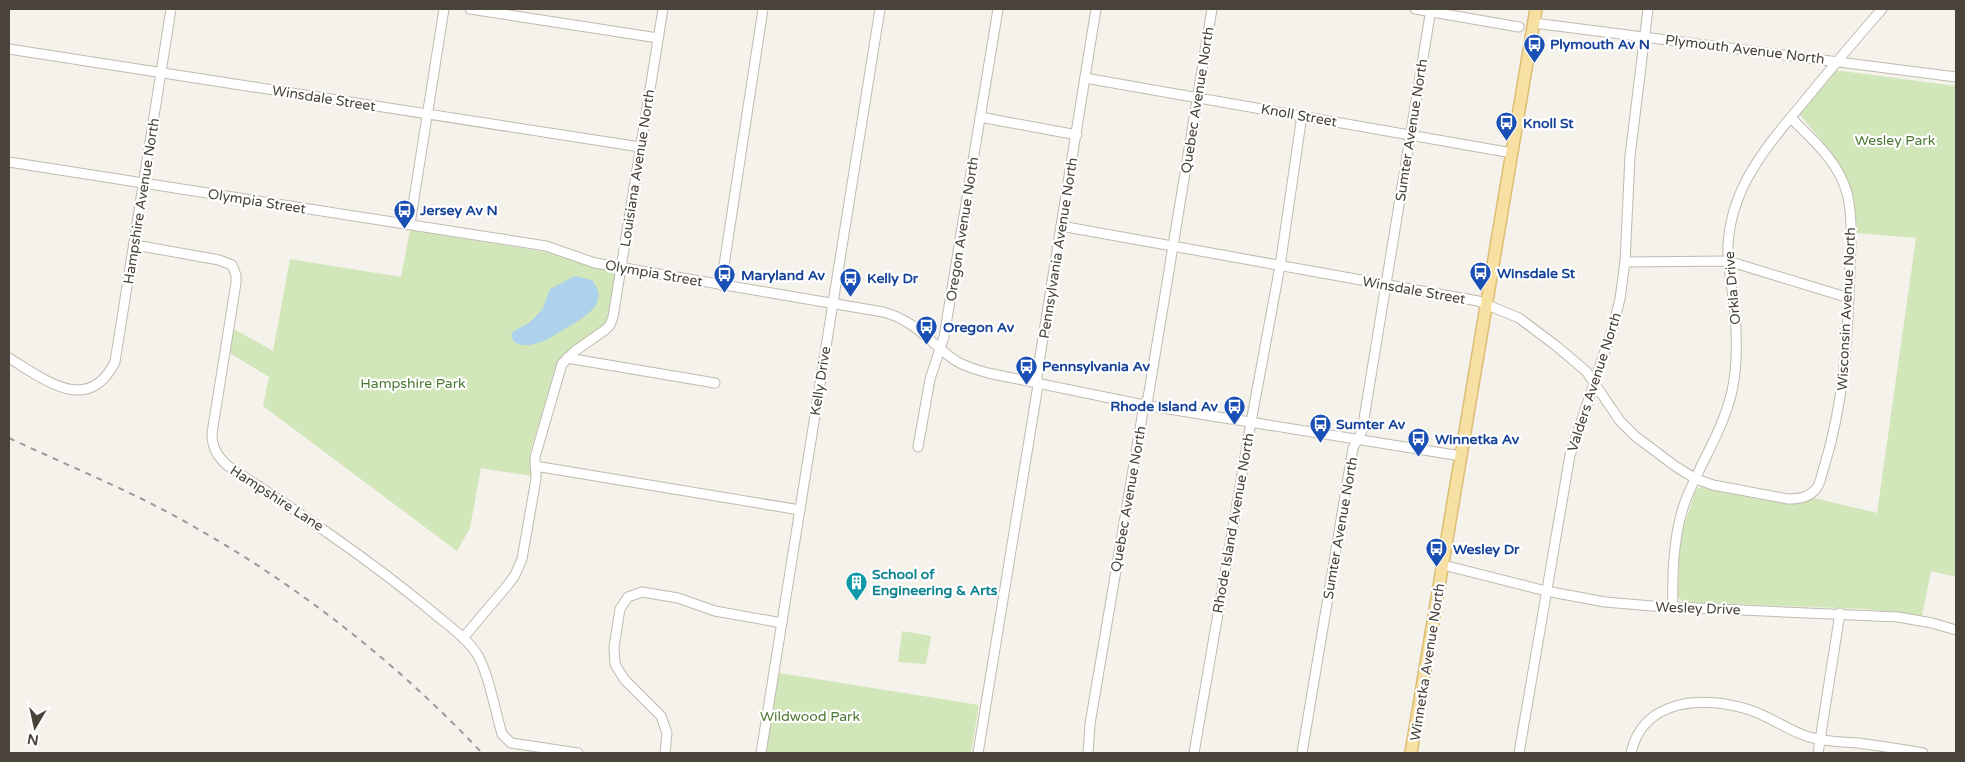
<svg xmlns="http://www.w3.org/2000/svg" width="1965" height="762" font-family="'Varela Round',sans-serif">
	<rect width="100%" height="100%" fill="#f5f2ec"/>
	<g fill="#d1e6b9">
		<path d="M1835,70L1956,86V577L1931,571L1922,616L1865,609L1683,602L1678,596L1679,554L1684,525L1696,490L1701,487L1757,499L1798,504L1814,498L1877,513L1916,238L1857,233C1857,182 1832,152 1800,115Z"/>
		<path d="M410,230L546,252L613,273L616,276L607,321C591,340 566,349 554,372L530,454L531,476L481,468L470,528L457,551L263,406L269,377L228,352L232,328L273,351L290,259L401,277Z"/>
		<path d="M902,631L931,636L926,664L898,662Z"/>
		<path d="M779,673L979,705L971,753H766Z"/>
	</g>
	<path fill="#aed2ec" d="M575,276L592,280C610,303 587,316 568,327C553,336 532,352 514,342L511,335L514,331L529,323L542,310L550,289Z"/>
	<g fill="none" stroke-linecap="round" stroke-linejoin="round">
		<defs>
			<g id="minor">
				<path d="M470,9L658,38"/>
				<path d="M1415,9L1519,27"/>
				<path d="M1534,23L1956,77"/>
				<path d="M9,49L640,147"/>
				<path d="M1085,78L1512,153"/>
				<path d="M980,117L1077,135"/>
				<path d="M9,162L546,246L595,263L883,312C915,320 930,343 956,361C966,367 977,370 988,373L1144,405L1461,456"/>
				<path d="M410,224L444,9"/>
				<path d="M1061,226L1478,301L1519,318L1555,345L1586,371L1620,421L1635,436L1675,466L1696,479L1713,485L1788,499C1798,499 1808,498 1816,489C1821,483 1822,472 1825,464C1844,401 1848,335 1850,269C1851,244 1853,217 1847,193C1838,161 1813,140 1791,118"/>
				<path d="M135,245L219,260L232,265L236,275V283L212,433C212,448 217,456 228,466C298,512 366,557 430,610C446,624 465,636 477,654C489,674 495,711 502,734L511,743L578,753"/>
				<path d="M1625,262L1728,261L1849,298"/>
				<path d="M721,285L763,9"/>
				<path d="M9,358C44,379 88,416 115,362L171,9"/>
				<path d="M567,358L715,383"/>
				<path d="M918,447L930,379L944,337L998,9"/>
				<path d="M535,466L800,510"/>
				<path d="M1443,565L1546,591L1605,602L1652,606L1898,617L1932,623L1956,630"/>
				<path d="M1673,607C1672,573 1673,535 1685,502C1699,465 1723,431 1732,391C1738,364 1737,333 1734,305C1732,285 1727,265 1728,245C1731,187 1767,146 1802,104C1828,72 1855,40 1882,9"/>
				<path d="M463,638L507,586L515,575L522,559L536,479L535,457L562,364L575,351L605,330L610,325L613,317L663,9"/>
				<path d="M665,753L667,733L661,716L624,679L615,664L614,647L620,609L628,597L642,592L678,598L715,611L782,623"/>
				<path d="M761,753L880,9"/>
				<path d="M978,753L1038,385L1037,375L1096,9"/>
				<path d="M1088,753L1090,724L1144,405L1148,398L1212,9"/>
				<path d="M1194,753L1251,422L1280,266L1302,115"/>
				<path d="M1302,753L1353,448L1362,431L1431,9"/>
				<path d="M1519,753L1570,455L1612,330L1620,299L1625,262L1630,156L1648,9"/>
				<path d="M1631,753C1643,698 1705,695 1750,710C1771,717 1789,731 1809,737C1825,742 1842,742 1858,743C1880,746 1901,749 1923,753"/>
				<path d="M1818,753L1840,613"/>
			</g>
			<path id="major" d="M1411,753L1536,9"/>
		</defs>
		<use href="#minor" stroke="#c0baaf" stroke-width="11"/>
		<use href="#major" stroke="#dcbd73" stroke-width="14"/>
		<use href="#minor" stroke="#fff" stroke-width="9"/>
		<use href="#major" stroke="#f7e0a3" stroke-width="11"/>
		<path stroke="#9a9a9a" stroke-width="2" stroke-dasharray="6 6" stroke-linecap="butt" d="M9,438C56,460 104,480 150,503C273,566 387,652 482,753"/>
	</g>
	<defs>
		<symbol id="bus-pin" viewBox="-11 -11 22 30"><path d="M0 17L-7.5 6A9.5 9.5 0 1 1 7.5 6Z" fill="#1a4fb4" stroke="#fff"/><path d="M-5-6H5V4H4V6H2V4H-2V6H-4V4H-5ZM-3.5-4V0h7V-4ZM-3.5 1.2v1.5H-2V1.2ZM2 1.2v1.5H3.5V1.2Z" fill="#fff"/></symbol>
		<symbol id="building-pin" viewBox="-11 -11 22 30"><path d="M0 17L-7.5 6A9.5 9.5 0 1 1 7.5 6Z" fill="#0f9aa8" stroke="#fff"/><path d="M-4-6H4V6H1V3H-1V6H-4ZM-2.5-4.3h1.7v1.8h-1.7ZM.8-4.3h1.7v1.8H.8ZM-2.5-1h1.7V.8h-1.7ZM.8-1h1.7V.8H.8Z" fill="#fff"/></symbol>
	</defs>
	<g fill-rule="evenodd">
		<use href="#bus-pin" x="1522" y="32" width="25" height="34"/>
		<use href="#bus-pin" x="1494" y="110" width="25" height="34"/>
		<use href="#bus-pin" x="392" y="198" width="25" height="34"/>
		<use href="#bus-pin" x="1468" y="260" width="25" height="34"/>
		<use href="#bus-pin" x="712" y="262" width="25" height="34"/>
		<use href="#bus-pin" x="838" y="266" width="25" height="34"/>
		<use href="#bus-pin" x="914" y="314" width="25" height="34"/>
		<use href="#bus-pin" x="1014" y="354" width="25" height="34"/>
		<use href="#bus-pin" x="1222" y="394" width="25" height="34"/>
		<use href="#bus-pin" x="1308" y="412" width="25" height="34"/>
		<use href="#bus-pin" x="1406" y="426" width="25" height="34"/>
		<use href="#bus-pin" x="1424" y="536" width="25" height="34"/>
		<use href="#building-pin" x="844" y="570" width="25" height="34"/>
	</g>
	<g text-anchor="middle" stroke-width="4.5" stroke-linejoin="round" paint-order="stroke">
		<g font-size="14" font-weight="bold" fill="#164399" stroke="#fff" text-anchor="start">
			<text x="1550" y="49">Plymouth Av N</text>
			<text x="1523" y="128">Knoll St</text>
			<text x="420" y="215">Jersey Av N</text>
			<text x="1497" y="278">Winsdale St</text>
			<text x="741" y="280">Maryland Av</text>
			<text x="867" y="283">Kelly Dr</text>
			<text x="943" y="332">Oregon Av</text>
			<text x="1042" y="371">Pennsylvania Av</text>
			<text x="1218" y="411" text-anchor="end">Rhode Island Av</text>
			<text x="1336" y="429">Sumter Av</text>
			<text x="1435" y="444">Winnetka Av</text>
			<text x="1453" y="554">Wesley Dr</text>
		</g>
		<g font-size="14" fill="#49433a" stroke="#fff">
			<text transform="translate(1745 49) rotate(7)" y="5">Plymouth Avenue North</text>
			<text transform="translate(324 98) rotate(9)" y="5">Winsdale Street</text>
			<text transform="translate(1197 100) rotate(-81)" y="5">Quebec Avenue North</text>
			<text transform="translate(1299 115) rotate(10)" y="5">Knoll Street</text>
			<text transform="translate(1411 130) rotate(-81)" y="5">Sumter Avenue North</text>
			<text transform="translate(637 168) rotate(-81)" y="5">Louisiana Avenue North</text>
			<text transform="translate(141 201) rotate(-81)" y="5">Hampshire Avenue North</text>
			<text transform="translate(257 201) rotate(9)" y="5">Olympia Street</text>
			<text transform="translate(962 229) rotate(-81)" y="5">Oregon Avenue North</text>
			<text transform="translate(1058 248) rotate(-81)" y="5">Pennsylvania Avenue North</text>
			<text transform="translate(654 273) rotate(10)" y="5">Olympia Street</text>
			<text transform="translate(1732 288) rotate(-95)" y="5">Orkla Drive</text>
			<text transform="translate(1414 290) rotate(10)" y="5">Winsdale Street</text>
			<text transform="translate(1846 309) rotate(-87)" y="5">Wisconsin Avenue North</text>
			<text transform="translate(820 381) rotate(-81)" y="5">Kelly Drive</text>
			<text transform="translate(1594 382) rotate(-72)" y="5">Valders Avenue North</text>
			<text transform="translate(277 498) rotate(33)" y="5">Hampshire Lane</text>
			<text transform="translate(1128 499) rotate(-80)" y="5">Quebec Avenue North</text>
			<text transform="translate(1233 523) rotate(-80)" y="5">Rhode Island Avenue North</text>
			<text transform="translate(1340 528) rotate(-80)" y="5">Sumter Avenue North</text>
			<text transform="translate(1698 608) rotate(2)" y="5">Wesley Drive</text>
			<text transform="translate(1427 662) rotate(-81)" y="5">Winnetka Avenue North</text>
		</g>
		<g font-size="14" fill="#4b7831" stroke="#fff">
			<text x="1895" y="145">Wesley Park</text>
			<text x="413" y="388">Hampshire Park</text>
			<text x="810" y="721">Wildwood Park</text>
		</g>
		<g font-size="14" font-weight="bold" fill="#0d838f" stroke="#fff" text-anchor="start">
			<text x="872" y="579">School of<tspan x="872" dy="16">Engineering &amp; Arts</tspan></text>
		</g>
	</g>
	<rect width="1965" height="762" fill="none" stroke="#49433a" stroke-width="20"/>
	<g transform="translate(35 727) rotate(189)" stroke="#ffffff" stroke-width="4" paint-order="stroke">
	<path d="M0-4L9 19L0 12L-9 19Z" fill="#49433a"/>
	<text y="-8" font-size="14" font-weight="bold" text-anchor="middle" fill="#49433a">N</text>
	</g>
</svg>
